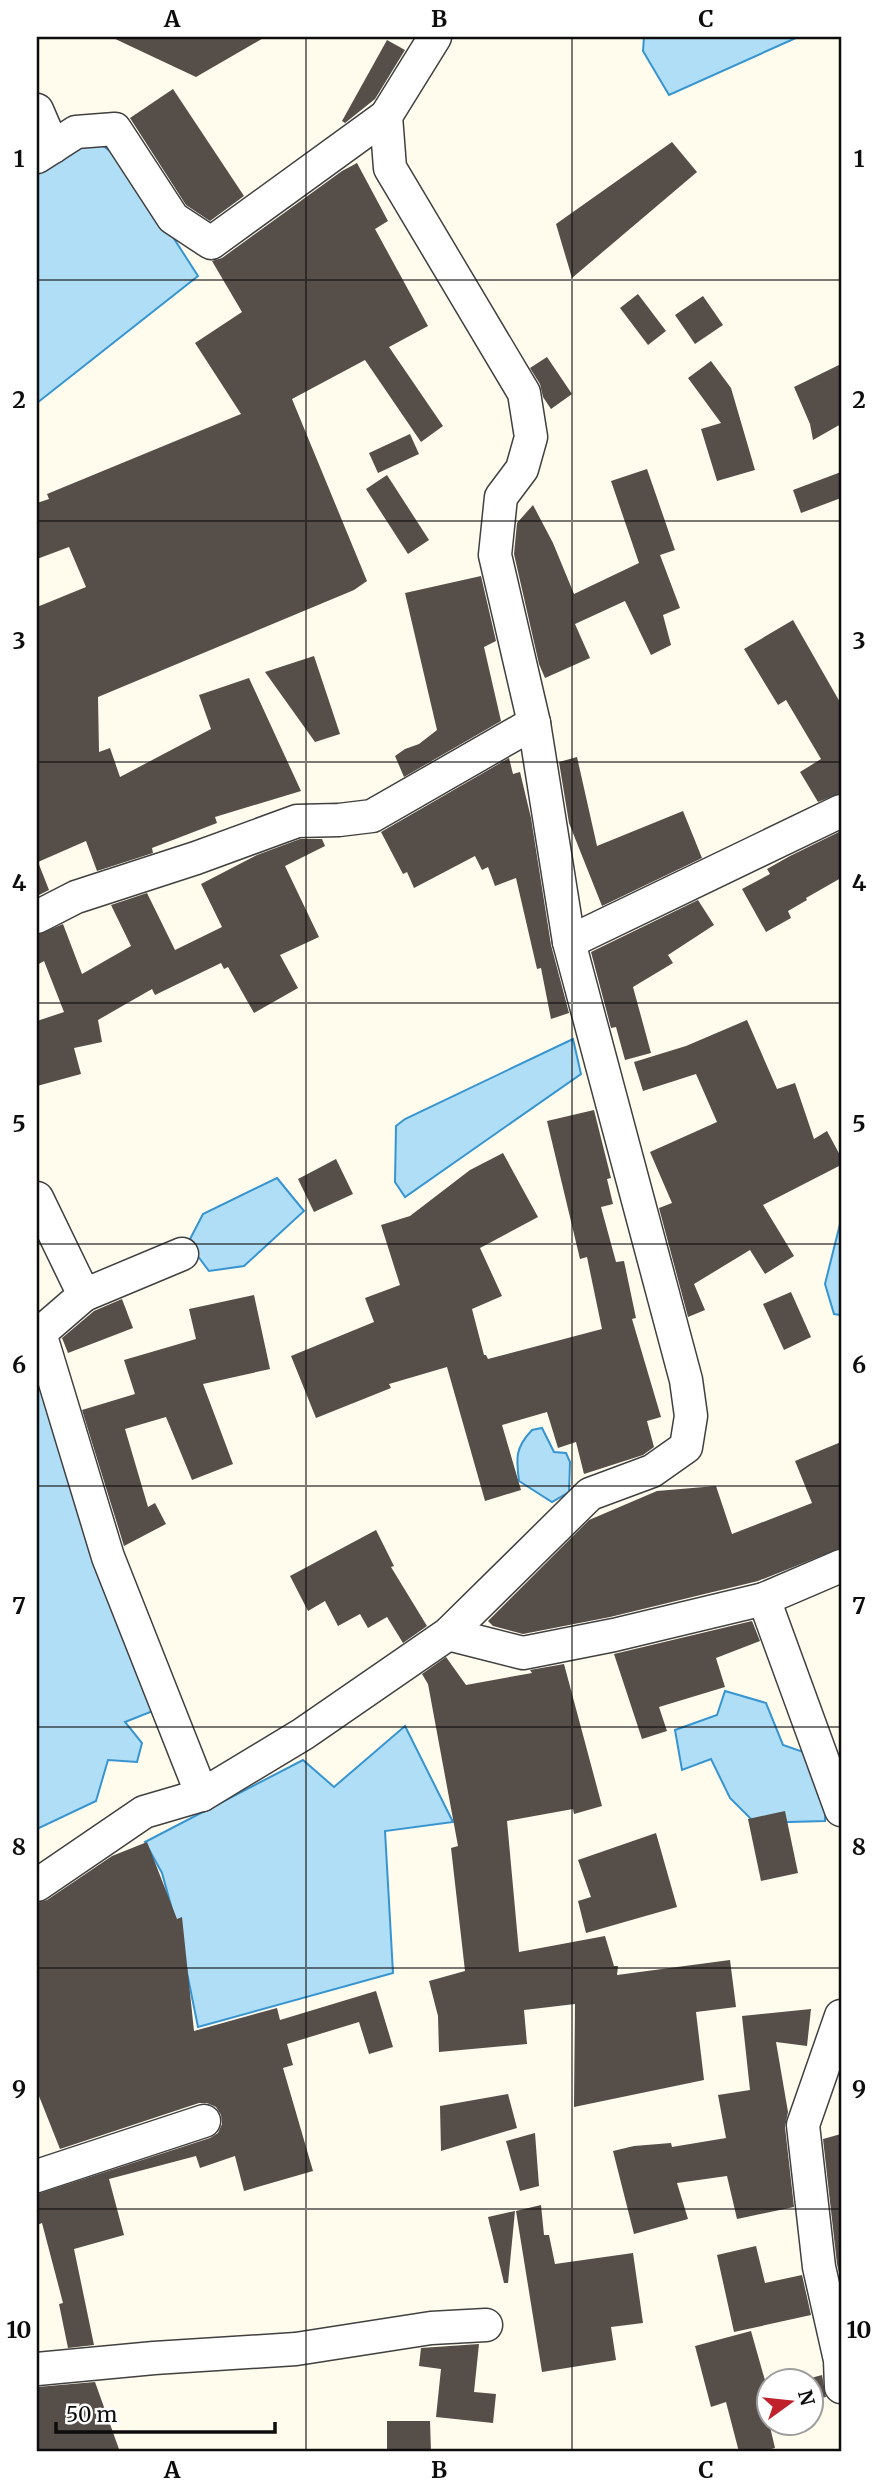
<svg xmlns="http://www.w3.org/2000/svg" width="878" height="2489" font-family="Merriweather,serif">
	<rect width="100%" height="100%" fill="#fffbed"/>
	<g fill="#b1def7" stroke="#3695d0" stroke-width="2">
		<path d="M644,37H798L669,95L643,51Z"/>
		<path d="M91,136L126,164L198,276L37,403V165Z"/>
		<path d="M573,1039L581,1074L405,1197L395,1182L396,1126L405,1119Z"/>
		<path d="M277,1178L304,1211L244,1266L209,1271L188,1243L203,1214Z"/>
		<path d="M841,1220V1315L834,1314L825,1284Z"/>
		<path d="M37,1351L158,1709L125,1722L142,1743L137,1762L108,1760L96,1801L37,1829Z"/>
		<path d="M542,1428L554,1452L566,1453L570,1462L569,1492L552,1502L519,1481C516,1458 515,1448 532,1430Z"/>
		<path d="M725,1691L766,1703L783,1745L812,1755L826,1783L825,1821L755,1823L730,1798L711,1759L682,1770L675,1730L717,1715Z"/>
		<path d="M405,1726L453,1822L385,1831L393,1973L198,2027L180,1938L162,1873L145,1842L303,1760L334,1787Z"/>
	</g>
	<g fill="#564e49">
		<path d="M111,37H265L196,77Z"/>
		<path d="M387,40L405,50L375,99L345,123L342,121Z"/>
		<path d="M173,89L244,196L210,221L186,205L130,118Z"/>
		<path d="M672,142L697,172L572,278L556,224Z"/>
		<path d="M357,163L388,221L375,229L428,326L389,347L443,426L421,442L365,360L292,399L367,581L354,590L98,697L99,752L110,748L120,777L211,729L199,695L249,678L301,791L215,817L217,823L152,848L153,853L97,871L86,841L38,862L49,890L37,896V607L86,587L69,547L37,559V503L49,499L47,494L241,414L195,343L242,312L212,261L222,258L342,171Z"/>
		<path d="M638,294L666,331L648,345L620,308Z"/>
		<path d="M703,296L723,325L695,344L675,315Z"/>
		<path d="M547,357L572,394L551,409L543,397L540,384L530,368Z"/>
		<path d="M711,361L731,388L755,470L717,481L701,429L721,423L688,378Z"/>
		<path d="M841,364V424L813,440L810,424L794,387Z"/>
		<path d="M410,434L419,454L378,473L369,453Z"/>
		<path d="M647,469L675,550L660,555L680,608L663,615L671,645L651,655L625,601L575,624L590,658L545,678L539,664L514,554L517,523L533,505L553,543L574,594L639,563L611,481Z"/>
		<path d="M841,472V498L801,513L793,490Z"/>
		<path d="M387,475L429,540L408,554L366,489Z"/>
		<path d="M481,576L496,641L484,647L501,721L404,777L395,756L405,749L419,744L437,730L405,593Z"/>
		<path d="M793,620L841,704V793L818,802L800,772L821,759L786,700L778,705L744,649Z"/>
		<path d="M314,656L340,734L315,742L265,672Z"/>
		<path d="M577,757L597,846L683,811L702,858L602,906L569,823L559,762Z"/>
		<path d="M509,758L513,774L520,772L531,818L551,945L569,1013L551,1019L541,968L537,969L516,878L495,886L488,867L482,870L475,856L414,888L407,872L403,874L381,832Z"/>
		<path d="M841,831V878L806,898L807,900L788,911L791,918L766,932L742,889L770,874L767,869L790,856Z"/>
		<path d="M300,839H322L325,846L285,866L319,937L280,955L298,988L254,1013L228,967L224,969L221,963L155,995L152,989L98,1020L102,1042L74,1048L81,1074L37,1086V1021L64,1012L44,961L37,965V935L63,924L82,974L131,946L111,905L147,893L175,950L222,927L201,884L257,855Z"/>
		<path d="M698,900L714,925L668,955L673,963L633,987L651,1053L625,1060L616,1027L611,1028L591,952Z"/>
		<path d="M747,1020L777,1089L795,1083L814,1139L827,1131L841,1157V1165L763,1205L794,1256L765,1274L750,1250L694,1284L705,1310L688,1317L659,1208L672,1203L650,1152L717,1122L696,1074L643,1091L634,1062L686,1046Z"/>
		<path d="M594,1110L611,1178L607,1179L613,1204L601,1207L616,1262L624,1261L636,1318L632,1319L661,1417L647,1421L654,1447L643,1455L584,1474L576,1442L558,1448L547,1412L502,1425L521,1490L485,1501L447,1367L389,1384L391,1388L316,1418L291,1356L374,1322L365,1298L400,1285L381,1225L410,1216L470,1170L503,1153L538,1217L480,1248L502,1296L472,1309L484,1355H486L488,1359L602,1329L587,1257L580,1259L547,1121Z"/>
		<path d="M336,1159L353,1194L314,1212L298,1179Z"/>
		<path d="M791,1292L811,1337L784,1350L763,1304Z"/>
		<path d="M254,1295L270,1369L203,1384L233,1464L192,1480L166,1417L125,1429L148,1507L155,1503L166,1524L124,1546L82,1410L135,1394L124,1360L196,1339L189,1309Z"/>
		<path d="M122,1299L133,1328L68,1353L62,1338L94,1311Z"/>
		<path d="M841,1442V1548L758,1581L610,1617L523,1634L493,1626L488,1621L589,1520L657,1491L716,1486L732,1534L812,1503L795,1461Z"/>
		<path d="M376,1530L394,1566L391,1567L427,1626L403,1643L387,1617L368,1628L360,1614L338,1626L325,1601L308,1611L290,1576Z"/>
		<path d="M752,1621L760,1641L716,1658L725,1687L659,1707L667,1731L642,1739L614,1654Z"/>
		<path d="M446,1657L466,1685L532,1673L530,1670L564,1664L602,1806L574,1814L573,1809L507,1821L519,1952L605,1936L614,1966H618L617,1975L730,1960L736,2007L696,2012L704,2080L574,2107L575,2004L524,2010L527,2044L439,2052L438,2016L429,1981L465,1971L451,1848L458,1846L428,1684L422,1674Z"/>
		<path d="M785,1811L798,1873L761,1881L748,1819Z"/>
		<path d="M656,1833L677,1907L586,1933L578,1901L591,1897L578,1860Z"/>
		<path d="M147,1842L177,1919L182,1917L194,2031L277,2008L280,2020L376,1991L393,2047L369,2054L359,2022L287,2044L293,2065L283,2068L313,2171L244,2191L235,2156L200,2168L196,2156L109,2179L124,2235L74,2249L94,2345L68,2348L59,2304L63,2303L42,2223L37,2225V2194L210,2138L218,2133L222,2124L221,2115L216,2107L207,2103H199L60,2149L37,2091V1903L47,1900L112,1856Z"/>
		<path d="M811,2009L807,2046L776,2042L788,2112L785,2127L794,2207L737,2219L727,2176L677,2183L688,2219L634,2234L613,2151L634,2146L671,2143L672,2147L726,2138L718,2095L750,2090L742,2016Z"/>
		<path d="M508,2094L517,2128L441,2151L440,2106Z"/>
		<path d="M535,2133L539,2186L520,2191L506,2141Z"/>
		<path d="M841,2134V2282L837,2264L823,2139Z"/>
		<path d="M541,2205L544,2235H549L555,2264L633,2253L643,2323L611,2327L616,2360L542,2372L516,2211Z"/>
		<path d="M515,2211L508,2283H504L488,2217Z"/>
		<path d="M756,2246L765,2283L802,2275L811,2315L734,2332L717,2255Z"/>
		<path d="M751,2331L768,2391L762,2393L775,2448L760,2452H739L726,2402L711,2407L695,2346Z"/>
		<path d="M479,2344L474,2392L496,2394L493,2423L436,2417L441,2369L419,2366L421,2348Z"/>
		<path d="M822,2375L826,2397L811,2400V2378Z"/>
		<path d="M95,2382L120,2452H37V2387Z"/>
		<path d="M387,2421H430L431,2452H387Z"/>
	</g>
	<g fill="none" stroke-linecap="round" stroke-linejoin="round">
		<defs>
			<g id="street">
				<path d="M37,110L53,147"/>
				<path d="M37,157L76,132L115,129L173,218L211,243L386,116"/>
				<path d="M37,917L76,897L196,858L297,821L339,820L372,816L534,723"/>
				<path d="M569,942L841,811"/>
				<path d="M37,1198L84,1295L40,1333"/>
				<path d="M84,1295L182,1254"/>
				<path d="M37,1335L40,1333L108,1557L202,1795"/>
				<path d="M764,1599L841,1810"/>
				<path d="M448,1634L523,1653L614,1635L764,1599L841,1566"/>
				<path d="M37,1885L144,1812L202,1795L303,1734L448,1634L590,1494L652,1471L686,1447L691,1416L686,1380L569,942L534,723L495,555L501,497L522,469L531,437L524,393L390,168L386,116L435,37"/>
				<path d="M841,2016L803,2125L819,2267L840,2360L841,2387"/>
				<path d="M37,2176L204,2121"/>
				<path d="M37,2369L154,2358L296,2349L431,2328L486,2325"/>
			</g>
		</defs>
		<use href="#street" stroke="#404040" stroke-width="35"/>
		<use href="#street" stroke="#fff" stroke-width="32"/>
	</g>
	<path fill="none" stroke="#0d0d0d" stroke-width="2" stroke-opacity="0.55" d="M306,37V2452M572,37V2452M37,280H841M37,521H841M37,762H841M37,1003H841M37,1244H841M37,1486H841M37,1727H841M37,1968H841M37,2209H841"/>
	<rect width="878" height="2489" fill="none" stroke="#ffffff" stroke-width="77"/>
	<g transform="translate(790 2402) rotate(75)"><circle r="33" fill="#ffffff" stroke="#9e9e9e" stroke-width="2"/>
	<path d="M0-5L12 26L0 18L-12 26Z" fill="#c0222c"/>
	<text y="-10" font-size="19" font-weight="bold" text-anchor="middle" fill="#0d0d0d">N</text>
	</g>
	<path d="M56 2422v10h219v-10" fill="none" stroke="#0d0d0d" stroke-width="3.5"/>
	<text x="66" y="2422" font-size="21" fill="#0d0d0d" stroke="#ffffff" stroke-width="5" paint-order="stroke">50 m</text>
	<rect x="38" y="38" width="802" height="2412" fill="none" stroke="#0d0d0d" stroke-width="2.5"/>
	<g font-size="23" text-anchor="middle" font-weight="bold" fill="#0d0d0d">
		<text x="172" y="27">A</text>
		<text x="439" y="27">B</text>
		<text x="706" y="27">C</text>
		<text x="19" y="167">1</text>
		<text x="859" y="167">1</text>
		<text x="19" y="408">2</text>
		<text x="859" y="408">2</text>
		<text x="19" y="649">3</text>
		<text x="859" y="649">3</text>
		<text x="19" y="891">4</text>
		<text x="859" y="891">4</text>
		<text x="19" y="1132">5</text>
		<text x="859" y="1132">5</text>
		<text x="19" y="1373">6</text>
		<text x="859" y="1373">6</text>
		<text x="19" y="1614">7</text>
		<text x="859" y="1614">7</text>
		<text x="19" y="1855">8</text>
		<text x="859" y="1855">8</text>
		<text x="19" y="2097">9</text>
		<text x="859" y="2097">9</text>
		<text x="19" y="2338">10</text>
		<text x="859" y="2338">10</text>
		<text x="172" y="2478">A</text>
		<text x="439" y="2478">B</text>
		<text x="706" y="2478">C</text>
	</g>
</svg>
